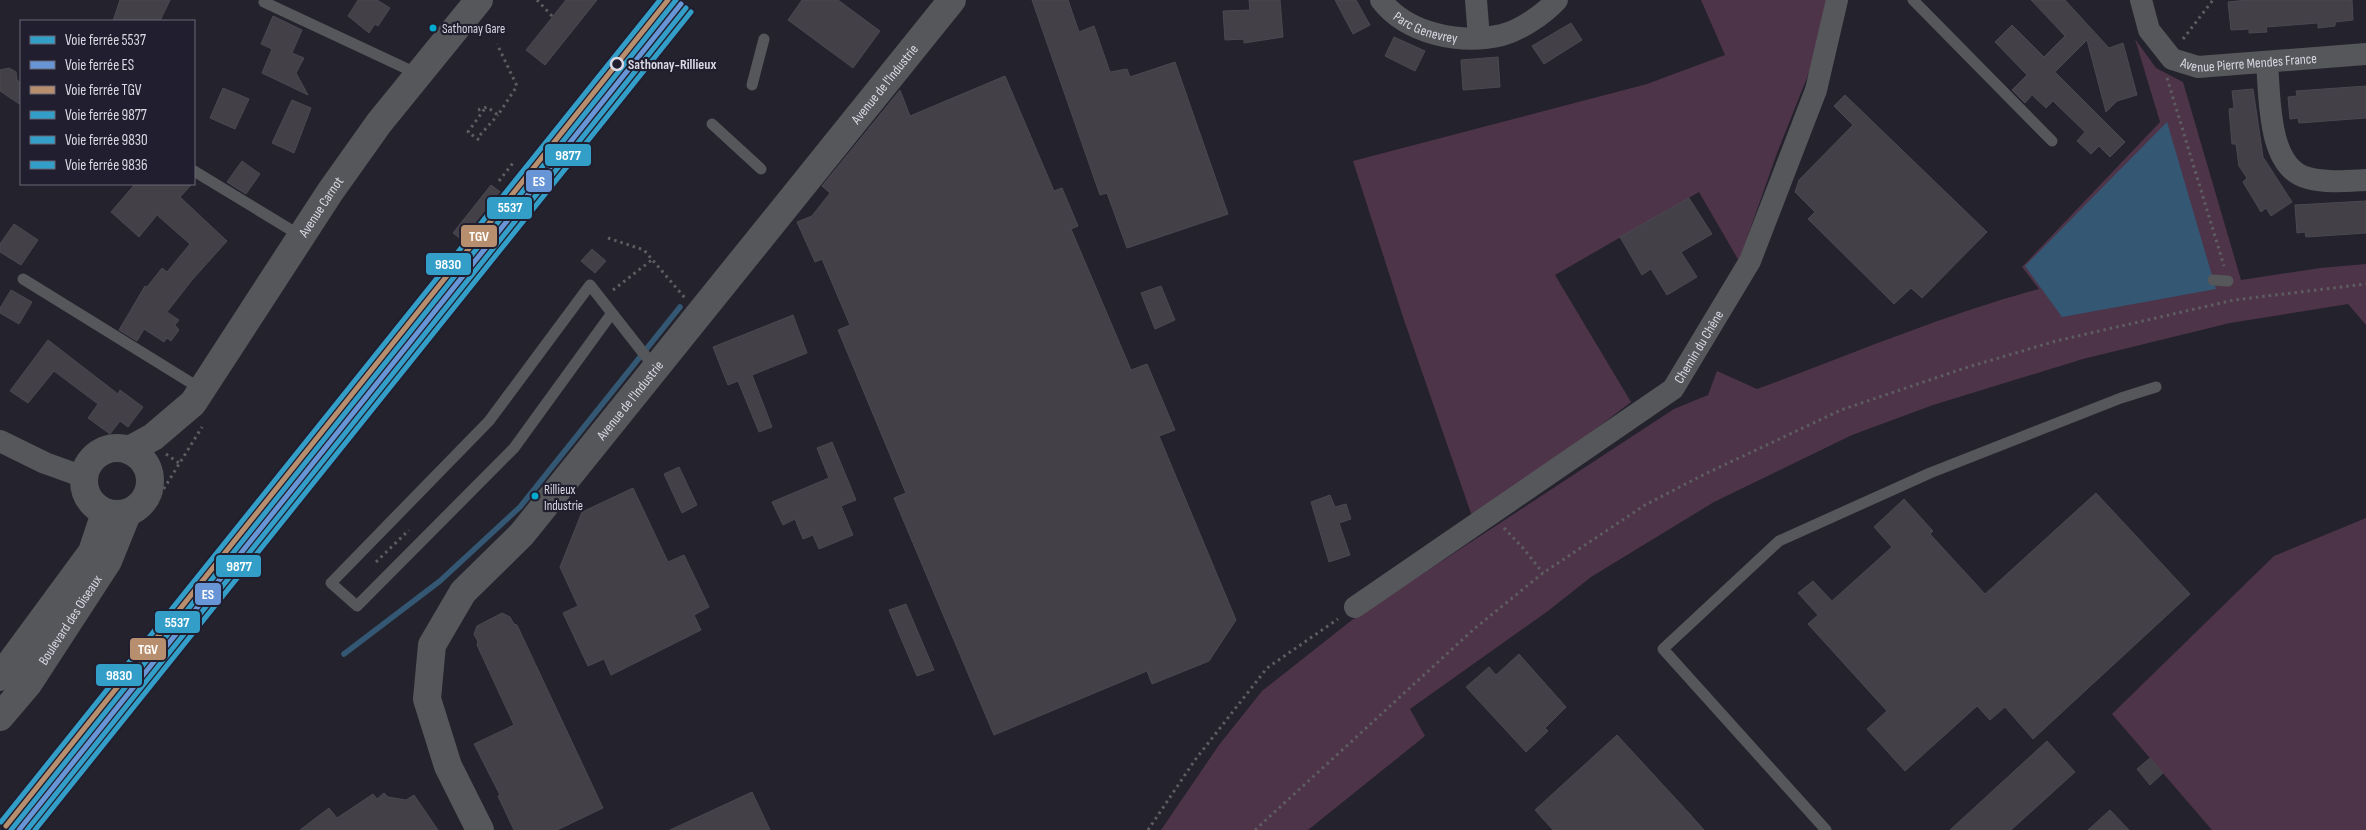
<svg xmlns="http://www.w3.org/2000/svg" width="2366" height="830" font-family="'Sofia Sans Condensed',sans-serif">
	<rect width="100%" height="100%" fill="#24222c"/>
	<g fill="#4e3449">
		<path d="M1701,0H1828L1814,60L1777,153L1739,261L1699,192L1555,275L1631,402L1474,522L1403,317L1353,161L1647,84L1725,55Z"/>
		<path d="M2135,39L2156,68L2183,82L2241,280L2320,268L2366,264V325L2348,304L2230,323L2083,359L1933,405L1852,435L1714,502L1591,577L1548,611L1410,709L1425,736L1308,830H1161L1219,745L1262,691L1352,620L1674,409L1708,395L1717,371L1757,389C1851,355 1942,315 2039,289L2022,267L2160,122Z"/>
		<path d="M2366,518V830H2212L2112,714L2274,556Z"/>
	</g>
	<path fill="#345773" d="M2167,122L2216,289L2062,317L2025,266Z"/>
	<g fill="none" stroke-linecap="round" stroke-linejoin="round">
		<path stroke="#345773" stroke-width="5.5" d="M344,654L440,581L520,507L680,307"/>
	</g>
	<g fill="#434047" stroke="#4a4850">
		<path d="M120,0H170L160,21H113Z"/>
		<path d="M358,0H377L390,8L378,26L375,24L369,33L348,16Z"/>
		<path d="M566,0H597L545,65L526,50Z"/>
		<path d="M802,0H838L880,31L853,68L788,20Z"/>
		<path d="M1032,0H1068L1079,32L1094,26L1110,72L1127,69L1130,77L1175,62L1228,214L1127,248L1107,193L1100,195Z"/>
		<path d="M1249,0H1280L1283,37L1244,43V39L1225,40L1223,11L1250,10Z"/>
		<path d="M1335,0H1356L1370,25L1353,34Z"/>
		<path d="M2031,0H2065L2109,48L2123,43L2137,95L2117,101L2106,112L2087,40L2055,72L2125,142L2110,157L2099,146L2091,154L2077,141L2085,132L2053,101L2046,108L2032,95L2025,103L2012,90L2027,75L1995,42L2012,25L2044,57L2065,36Z"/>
		<path d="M2247,0H2352L2353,20L2335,22V26L2318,28V23L2266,27L2267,32L2249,33V29L2231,30L2228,2Z"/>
		<path d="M273,16L302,30L292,53L304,58L296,73L308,95L262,73L272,49L261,44Z"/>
		<path d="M1571,23L1582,40L1544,64L1532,46Z"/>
		<path d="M1394,37L1425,51L1415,71L1385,56Z"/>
		<path d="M1498,57L1500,87L1463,90L1461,60Z"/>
		<path d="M9,68L16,72L17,80L21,83V105L0,91V70Z"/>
		<path d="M1005,76L1054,191L1062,188L1078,226L1071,229L1131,370L1147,364L1175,430L1159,436L1236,620L1209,661L1152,684L1147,671L994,735L894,498L906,493L838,330L850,325L822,259L815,262L797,222L812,216L830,193L822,186L900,90L910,116Z"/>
		<path d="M2366,86V118L2299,123L2298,118L2290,119L2288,97L2297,96L2296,91Z"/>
		<path d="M223,88L249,99L235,129L210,118Z"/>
		<path d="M2253,89L2263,157L2292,202L2271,216L2266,208L2261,212L2243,182L2247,178L2239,166L2236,144H2232L2229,109L2234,108L2232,91Z"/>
		<path d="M1845,95L1987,232L1922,298L1911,288L1894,304L1808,219L1815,212L1795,192L1799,180L1853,125L1834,106Z"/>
		<path d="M292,100L311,108L294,153L272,143Z"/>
		<path d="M242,161L260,174L246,194L227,182Z"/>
		<path d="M135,184H192L180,197L227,241L192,280L167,312L179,320L175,325L179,330L171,341L167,338L164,342L144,329L137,341L119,330L145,286L147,287L162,268L167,272L190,244L157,215L139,237L111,212Z"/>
		<path d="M491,185L527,212L489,261L453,233Z"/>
		<path d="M1689,198L1712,234L1681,252L1697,277L1667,295L1651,269L1642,275L1620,237Z"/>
		<path d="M2366,201V233L2306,237L2305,232L2297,233L2295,205Z"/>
		<path d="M14,224L38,240L21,265L0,252V244Z"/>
		<path d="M592,249L606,261L595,273L581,261Z"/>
		<path d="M1161,286L1175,320L1155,329L1141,293Z"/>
		<path d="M11,290L32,302L19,324L0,313V308Z"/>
		<path d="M793,315L807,353L752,375L772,427L759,432L738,381L728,385L713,347Z"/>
		<path d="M48,340L118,394L120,390L143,407L128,427L120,421L110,434L88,418L98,404L54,371L28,403L10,391Z"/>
		<path d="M832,442L856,500L841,506L853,535L819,549L813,535L803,539L795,519L783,525L772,502L829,478L817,448Z"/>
		<path d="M679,467L697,505L682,513L664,474Z"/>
		<path d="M633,488L668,562L684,555L709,607L694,615L701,630L611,675L604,659L588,666L563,613L578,606L560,567L582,512Z"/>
		<path d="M2096,493L2190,594L2033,739L2005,707L1990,720L1977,706L1905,771L1867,729L1887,711L1808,624L1818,615L1798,593L1813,581L1832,601L1892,547L1874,527L1904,499L1933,531L1930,534L1985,594Z"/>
		<path d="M1330,495L1335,507L1346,504L1351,519L1339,523L1350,555L1329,562L1311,502Z"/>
		<path d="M906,604L934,670L917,676L889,610Z"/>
		<path d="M502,613L510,617L514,624L517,625L603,808L557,830H514L498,796L500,795L474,744L514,725L477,645L478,642L474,634L477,626Z"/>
		<path d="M1519,654L1566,707L1545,728L1548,731L1526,752L1466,687L1489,667L1496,675Z"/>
		<path d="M1617,735L1688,812L1704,830H1553L1535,810Z"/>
		<path d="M2047,741L2075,772L2011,830H1950Z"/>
		<path d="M2150,758L2163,773L2150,785L2137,769Z"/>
		<path d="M752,792L770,830H670Z"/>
		<path d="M384,793L388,797L406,800L414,795L438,830H300L329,808L337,818L373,794L377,799Z"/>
		<path d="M2110,810L2129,830H2088Z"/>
	</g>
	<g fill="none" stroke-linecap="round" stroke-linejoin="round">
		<g stroke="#5e5e62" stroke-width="3" stroke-dasharray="2.5 4" stroke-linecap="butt">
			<path d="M537,0L553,17"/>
			<path d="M2183,39L2213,0"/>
			<path d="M2167,78L2224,266"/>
			<path d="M478,110L487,107L498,115L517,86L497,44"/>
			<path d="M480,135L498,115"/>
			<path d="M479,140L468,132L486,107"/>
			<path d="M499,181L513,163"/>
			<path d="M526,207L542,188"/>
			<path d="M608,238L644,250L685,298"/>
			<path d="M613,290L653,259"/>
			<path d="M166,454L179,463"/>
			<path d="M150,511L202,427"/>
			<path d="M1504,528L1523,548L1543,573"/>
			<path d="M376,562L409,530"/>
			<path d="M1148,830L1195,760L1267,668L1338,619"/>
			<path d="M1255,830L1474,629L1543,573L1645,505L1705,474L1841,410L1965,368L2056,341L2234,300L2366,284"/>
		</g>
		<g stroke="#56575b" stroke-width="11">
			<path d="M265,0L264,2L418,74"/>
			<path d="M1913,0L2052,141"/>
			<path d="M752,85L764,39"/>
			<path d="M712,124L761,169"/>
			<path d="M194,171L301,236"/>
			<path d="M23,279L201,389"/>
			<path d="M2213,280L2228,281"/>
			<path d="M612,313L514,448L357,606L331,583L489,421L590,285L655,368"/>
			<path d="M1826,830L1663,649L1779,541L1930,473L2121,398L2156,387"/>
		</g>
		<g stroke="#56575b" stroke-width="22">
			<path id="s1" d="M1381,0C1407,34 1461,45 1502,35C1521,30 1544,14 1557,0"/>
			<path d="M1476,0L1479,38"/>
			<path id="s2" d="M2141,0L2149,30L2172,59L2198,67L2366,54"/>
			<path d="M2267,63C2270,96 2267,168 2308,178C2327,183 2347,181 2366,180"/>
			<path d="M0,441L45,463L84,477"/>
			<path id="s3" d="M1355,607L1673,389L1750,261L1816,90L1837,0"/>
		</g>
		<g stroke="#56575b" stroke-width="28">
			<circle cx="117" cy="481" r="33"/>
			<path id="s4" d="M129,450L153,437L193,403L330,192L379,123L479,0"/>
			<path d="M0,677L92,552L105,513"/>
			<path id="s5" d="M0,717L28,684L108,561L127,514"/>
			<path id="s6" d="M480,830L448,766L427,699L432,645L463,592L522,534L952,0"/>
		</g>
		<defs>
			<path id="rail-1" d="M11,830L676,0"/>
			<path id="rail-2" d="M19,830L681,4"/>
			<path id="rail-3" d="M6,826L668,0"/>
			<path id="rail-4" d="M27,830L686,8"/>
			<path id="rail-5" d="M1,822L660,0"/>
			<path id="rail-6" d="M35,830L691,12"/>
		</defs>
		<use href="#rail-1" stroke="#211f2f" stroke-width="9"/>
		<use href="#rail-2" stroke="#211f2f" stroke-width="9"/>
		<use href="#rail-3" stroke="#211f2f" stroke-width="9"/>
		<use href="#rail-4" stroke="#211f2f" stroke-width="9"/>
		<use href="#rail-5" stroke="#211f2f" stroke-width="9"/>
		<use href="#rail-6" stroke="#211f2f" stroke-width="9"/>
		<use href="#rail-1" stroke="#339ec7" stroke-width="5"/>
		<use href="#rail-2" stroke="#6795d6" stroke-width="5"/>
		<use href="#rail-3" stroke="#b88f6e" stroke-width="5"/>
		<use href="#rail-4" stroke="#339ec7" stroke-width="5"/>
		<use href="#rail-5" stroke="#339ec7" stroke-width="5"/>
		<use href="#rail-6" stroke="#339ec7" stroke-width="5"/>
	</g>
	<g fill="#00a9ce" stroke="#211f2f" stroke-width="2">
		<circle cx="433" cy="28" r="4.5"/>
		<circle cx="535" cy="496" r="4.5"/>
	</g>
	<circle fill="#211f2f" stroke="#d9d8e3" stroke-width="2.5" cx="617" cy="64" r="6"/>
	<g text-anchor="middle" stroke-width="4.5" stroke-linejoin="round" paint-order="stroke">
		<g font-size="13" fill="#d9d8e3" stroke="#211f2f" text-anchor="start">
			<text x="442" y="33">Sathonay Gare</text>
			<text x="544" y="494">Rillieux<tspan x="544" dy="16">Industrie</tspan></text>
		</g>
		<g font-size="14" fill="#d9d8e3" stroke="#211f2f">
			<text dy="5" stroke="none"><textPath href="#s1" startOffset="54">Parc Genevrey</textPath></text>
			<text dy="5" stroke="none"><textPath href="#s2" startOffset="146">Avenue Pierre Mendes France</textPath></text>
			<text dy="5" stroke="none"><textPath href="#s6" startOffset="918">Avenue de l'Industrie</textPath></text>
			<text dy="5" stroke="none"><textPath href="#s4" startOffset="314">Avenue Carnot</textPath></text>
			<text dy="5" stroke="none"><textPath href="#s3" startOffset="435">Chemin du Chêne</textPath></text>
			<text dy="5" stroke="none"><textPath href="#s6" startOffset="512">Avenue de l'Industrie</textPath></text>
			<text dy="5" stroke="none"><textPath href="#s5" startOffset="120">Boulevard des Oiseaux</textPath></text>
		</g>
		<g font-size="14" font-weight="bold" fill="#d9d8e3" stroke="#211f2f" text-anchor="start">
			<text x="628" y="69">Sathonay-Rillieux</text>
		</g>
	</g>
	<g stroke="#211f2f" stroke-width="2">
		<rect x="544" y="143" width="48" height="24" rx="5" fill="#339ec7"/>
		<rect x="525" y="169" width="28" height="24" rx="5" fill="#6795d6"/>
		<rect x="486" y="196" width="47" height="24" rx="5" fill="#339ec7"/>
		<rect x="460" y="224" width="38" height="24" rx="5" fill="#b88f6e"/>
		<rect x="425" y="252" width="47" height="24" rx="5" fill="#339ec7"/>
		<rect x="215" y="554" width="47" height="24" rx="5" fill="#339ec7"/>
		<rect x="194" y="582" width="28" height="24" rx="5" fill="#6795d6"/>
		<rect x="154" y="610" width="47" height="24" rx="5" fill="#339ec7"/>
		<rect x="129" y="637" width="38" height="24" rx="5" fill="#b88f6e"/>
		<rect x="95" y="663" width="48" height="24" rx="5" fill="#339ec7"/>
	</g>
	<g font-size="14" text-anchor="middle" font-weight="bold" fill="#fff">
		<text x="568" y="160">9877</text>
		<text x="539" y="186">ES</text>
		<text x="510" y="212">5537</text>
		<text x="479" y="241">TGV</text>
		<text x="448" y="269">9830</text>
		<text x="239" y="571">9877</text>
		<text x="208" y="599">ES</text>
		<text x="177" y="627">5537</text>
		<text x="148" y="654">TGV</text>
		<text x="119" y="680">9830</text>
	</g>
	<rect x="20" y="20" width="175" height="165" fill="#211f2f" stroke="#6b6977"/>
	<rect x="30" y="36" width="25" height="8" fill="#339ec7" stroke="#6b6977"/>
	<text x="65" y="45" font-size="15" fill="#d9d8e3">Voie ferrée 5537</text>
	<rect x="30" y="61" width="25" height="8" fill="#6795d6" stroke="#6b6977"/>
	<text x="65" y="70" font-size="15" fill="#d9d8e3">Voie ferrée ES</text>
	<rect x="30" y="86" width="25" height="8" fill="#b88f6e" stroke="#6b6977"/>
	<text x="65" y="95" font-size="15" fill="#d9d8e3">Voie ferrée TGV</text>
	<rect x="30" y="111" width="25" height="8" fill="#339ec7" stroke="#6b6977"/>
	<text x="65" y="120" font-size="15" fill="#d9d8e3">Voie ferrée 9877</text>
	<rect x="30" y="136" width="25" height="8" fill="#339ec7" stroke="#6b6977"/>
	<text x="65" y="145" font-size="15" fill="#d9d8e3">Voie ferrée 9830</text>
	<rect x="30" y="161" width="25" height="8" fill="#339ec7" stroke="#6b6977"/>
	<text x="65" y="170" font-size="15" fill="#d9d8e3">Voie ferrée 9836</text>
</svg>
